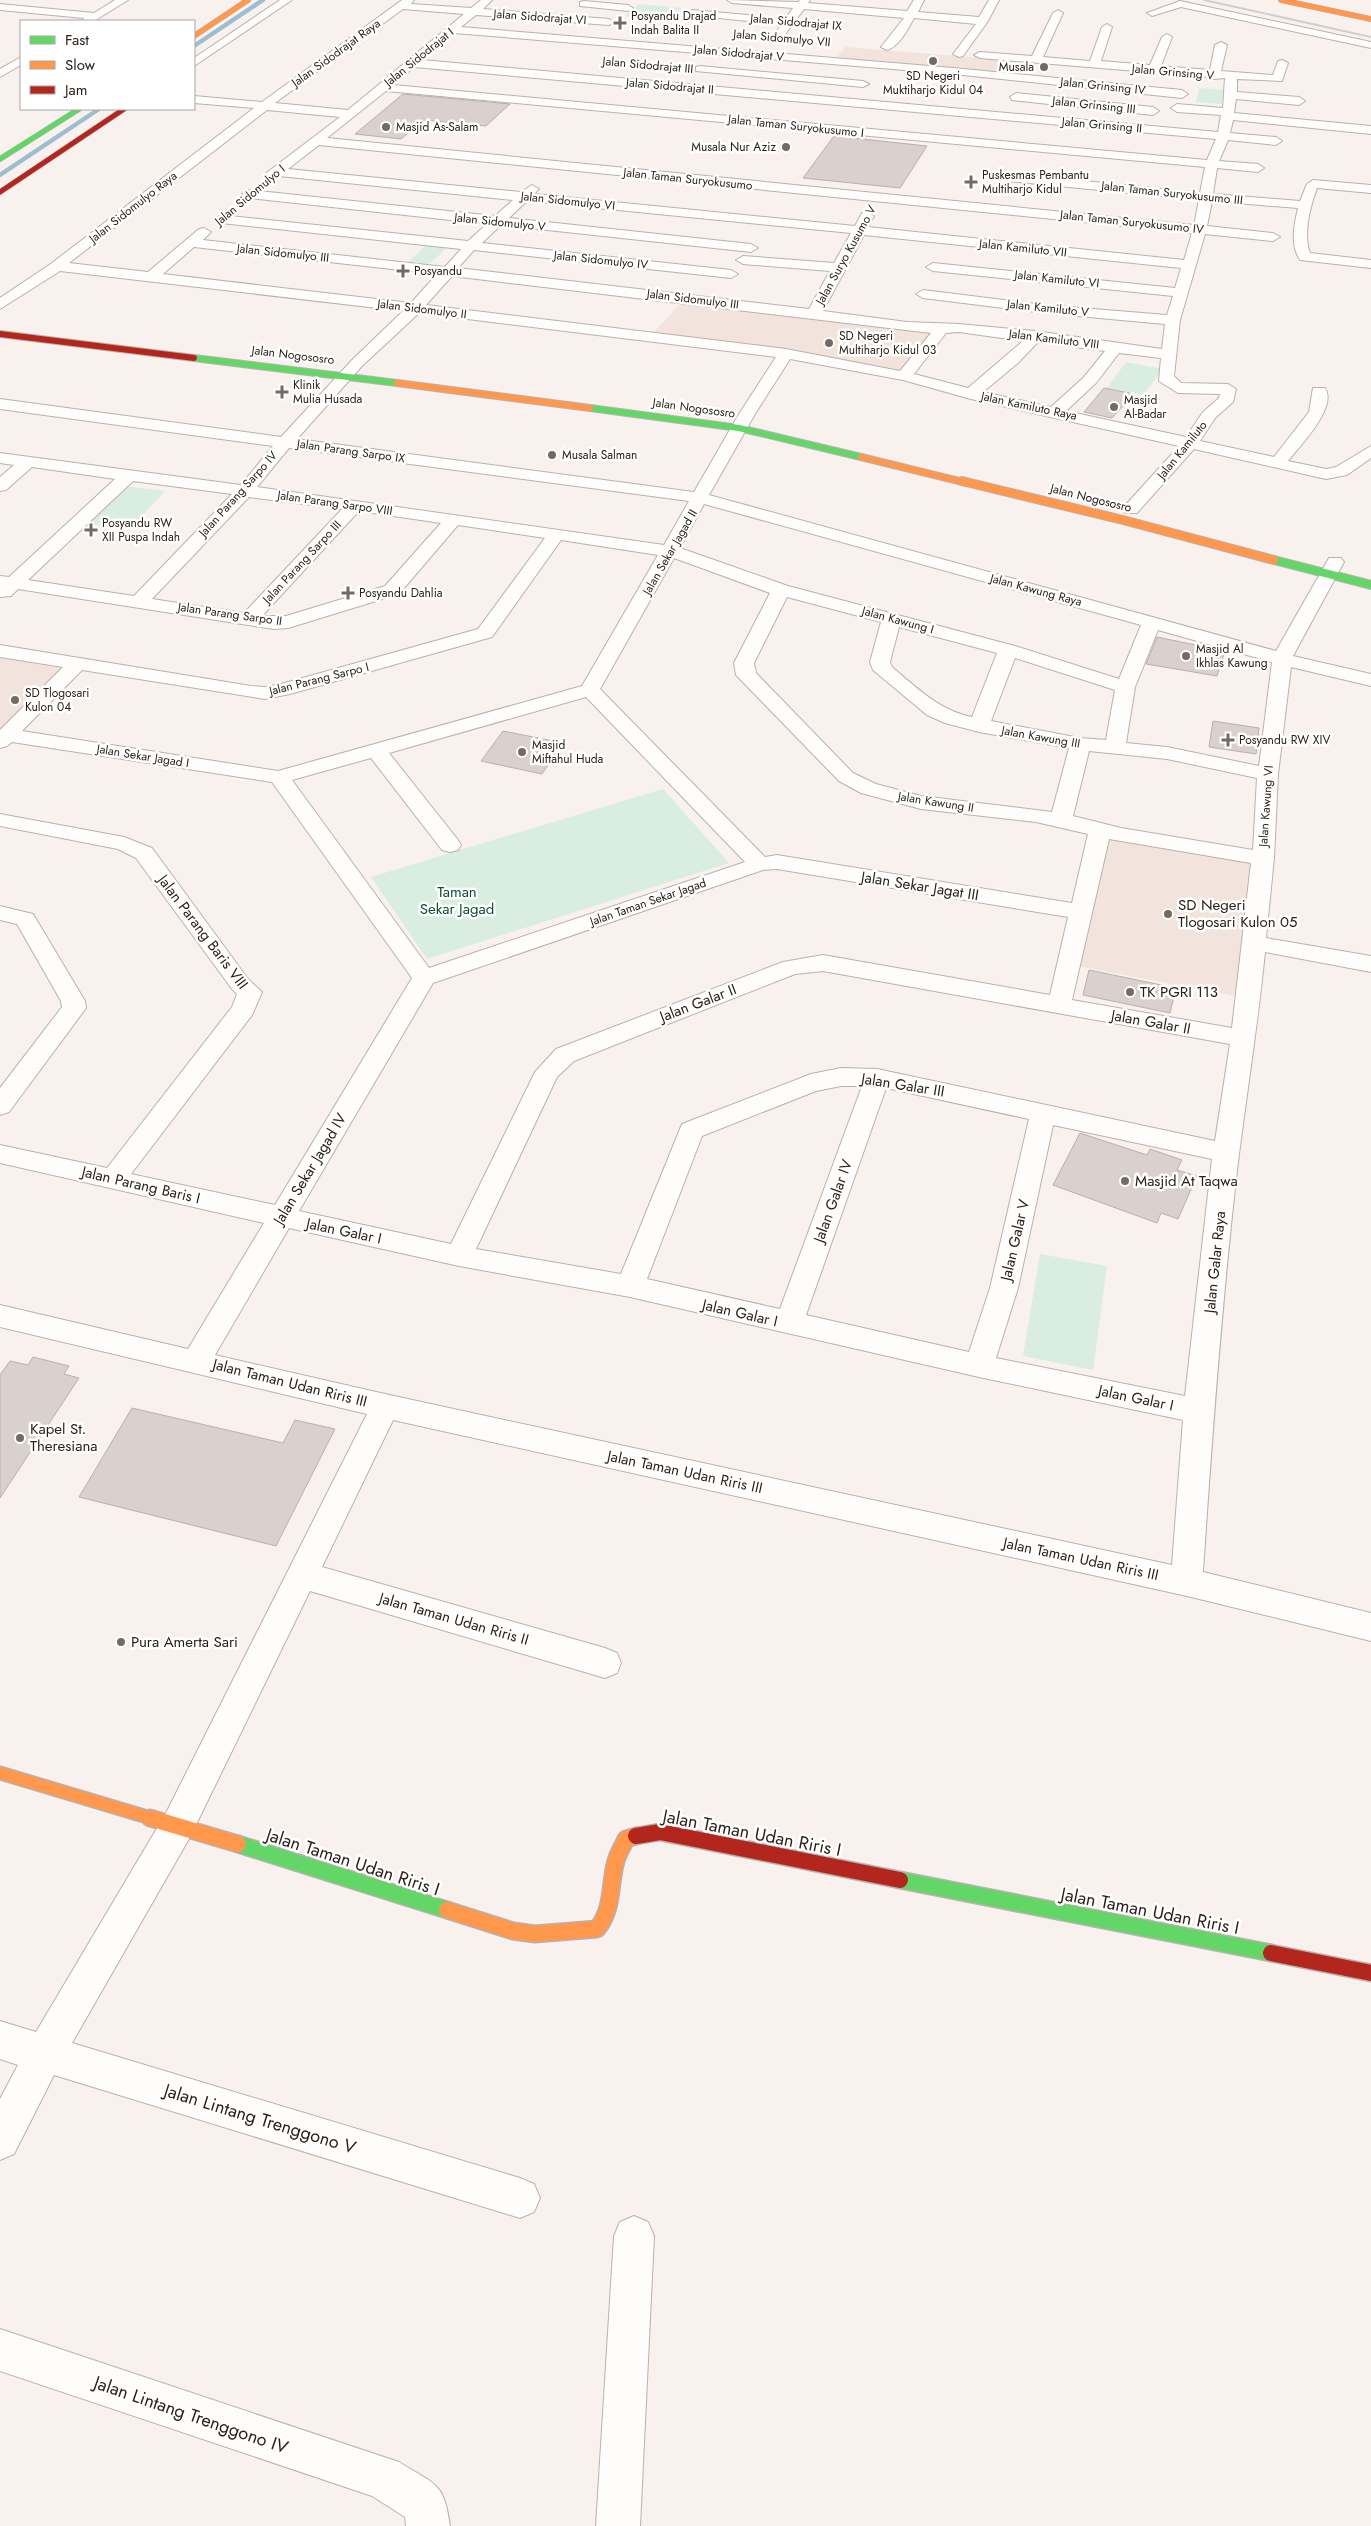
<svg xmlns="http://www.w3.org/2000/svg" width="1371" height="2526" font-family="Jost,sans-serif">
	<rect width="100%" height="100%" fill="#f8f1ee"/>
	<g fill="#f2e4dc">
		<path d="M845,47L1031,62L1024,76L835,60Z"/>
		<path d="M683,301L941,334L899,373L785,352L654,332Z"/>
		<path d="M0,658L62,668L0,733Z"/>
		<path d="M1108,837L1258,864L1236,996L1072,965Z"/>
	</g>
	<g fill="#daede1">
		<path d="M639,4L682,8L668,20L625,16Z"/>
		<path d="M1199,88L1224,90L1221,104L1196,102Z"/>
		<path d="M427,245L448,247L429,264L408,262Z"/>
		<path d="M1126,362L1163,369L1143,395L1107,388Z"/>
		<path d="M123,486L165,491L129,529L86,523Z"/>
		<path d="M663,789L729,863L427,959L371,877Z"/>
		<path d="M1040,1254L1107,1266L1093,1370L1023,1356Z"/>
	</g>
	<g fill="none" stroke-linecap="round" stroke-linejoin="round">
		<g stroke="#9ebed0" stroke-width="4.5">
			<path d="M194,46L263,0"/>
			<path d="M0,175L99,109"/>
		</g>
	</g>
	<g fill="#dad1ce" stroke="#b9b0ad">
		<path d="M403,94L510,104L486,126L424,120L401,139L355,134Z"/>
		<path d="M834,136L927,146L900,188L803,178Z"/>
		<path d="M1104,388L1134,394L1112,418L1084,412Z"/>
		<path d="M1157,637L1225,651L1217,676L1146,664Z"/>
		<path d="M1213,721L1259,728L1256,754L1209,747Z"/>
		<path d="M503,731L563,743L542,774L481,761Z"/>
		<path d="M1089,970L1176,988L1170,1013L1083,995Z"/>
		<path d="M1080,1133L1147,1155L1150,1149L1182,1160L1177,1170L1197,1176L1178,1219L1161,1213L1157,1223L1053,1185Z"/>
		<path d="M33,1357L69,1366L64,1374L79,1378L0,1498V1375L10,1361L28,1365Z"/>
		<path d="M132,1408L283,1443L295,1420L335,1429L276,1546L79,1497Z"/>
	</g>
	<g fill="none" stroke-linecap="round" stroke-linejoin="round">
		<defs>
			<g id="street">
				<path d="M115,0H128L94,21H82L84,18L0,10V4L94,13Z"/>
				<path d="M280,0H292L194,66V58Z"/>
				<path d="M402,0H414L411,4L471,8L481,0H492L483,9L609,19L614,22L609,25L476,15L461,27L953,68L1182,90L1188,94L1182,98L953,74L454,33L422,60L1218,132L1221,115L1177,112L1171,108L1177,104L1223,108L1225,78L1214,79L1209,77L980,58L974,55L980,52L1032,56L1053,13L1058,10L1063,13L1043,57L1090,61L1102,27L1107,24L1112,27L1101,61L1150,65L1162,37L1167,34L1172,37L1161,66L1210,70L1215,45L1221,42L1227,45L1221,71L1273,75L1278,61L1282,60L1288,63L1282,81L1237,79V92L1299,97L1305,101L1299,105L1236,99L1234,113L1371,126V134L1233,120L1230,133L1276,137L1282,141L1276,145L1228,140L1219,161L1258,164L1264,168L1258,172L1217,168L1213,194L1300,201L1307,184L1313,180L1371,185V193L1317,188C1310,207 1303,234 1310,253L1371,260V268L1300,260C1290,245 1294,225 1298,208L1212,201L1207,226L1273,233L1280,237L1273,241L1205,234L1180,320L1174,376L1181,383L1228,384L1236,389L1233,402L1215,418L1200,441L1274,457L1309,412L1313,388H1325C1338,407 1300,446 1288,461L1326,469L1336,467L1371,446V458L1347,475L1326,479L1194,449L1137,513H1125L1122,509L1179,446L971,399L903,380L790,359L755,414L709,495L1276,651L1329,558H1341L1344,562L1293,656L1371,674V686L1291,667L1278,774L1274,858L1266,938L1371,956V972L1265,952C1258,1023 1247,1091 1238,1162C1222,1298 1212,1435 1203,1572L1371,1613V1641L1187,1596L393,1420L322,1567L605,1648L617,1653L621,1663L617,1673L605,1678L310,1591L190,1837L72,2043L520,2178L534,2184L540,2198L534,2212L520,2218L54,2075L14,2154L0,2160V2099L18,2065L0,2059V2021L36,2032L166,1813L367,1414L0,1327V1305L188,1349L264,1223L0,1163V1145L107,1168L232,1007L237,994L232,989L136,858L118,849L0,826V814L124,837L152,848L248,979L262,992L252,1015L131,1174L275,1205L412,978L272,782L12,742L7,746L0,748V730L63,667L0,657V645L251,686L265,687L281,684L478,629L545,538L458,525L399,594L288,628L274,629L18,589L11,596L0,597V576L9,577L115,479L32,467L6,490L0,491V477L14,465L0,463V453L241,485L273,446L0,409V399L281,437L352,360L403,311L60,271L0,309V298L52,263L254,108L194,103V96L262,102ZM403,9L464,14L348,110L275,103ZM414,67L1216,139L1207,160L393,85ZM386,91L1205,167L1200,193L1008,173L1002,177L1008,181L1199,200L1194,225L327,138ZM267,110L340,117L265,174L264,177L265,180H275L279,176L513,200L495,216L249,190L242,194L249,198L487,224L468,241L221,215L214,219L221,223L461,249L445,267L203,240L211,232L204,228L199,229L148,272L69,263ZM319,145L1192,233L1184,260L868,227L874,216L867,212L862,213L855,226L534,194L539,189L532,185L521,192L288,169ZM527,201L851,233L834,263L743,256L736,260L743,264L830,271L809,309L458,268L474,250L731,278L738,274L731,270L482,243L501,225L751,252L758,248L751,244L509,218ZM864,235L1181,268L1175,288L933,263L926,267L933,271L1173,296L1167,315L1044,305L923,290L916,294L923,298L1044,313L1165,324L1162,349L1035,331L959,324L907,322L823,311ZM194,247L437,274L411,303L163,274ZM452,276L931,333L900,371L786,349L426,305ZM419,313L776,357L739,414L694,492L297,439L362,366ZM959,332L1023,341L968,388L914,374L946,333ZM1038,342L1105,351L1084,377L1051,407L983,392L1018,363ZM1119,353L1161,358L1159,381L1178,393L1220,394L1219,398L1203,412L1186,437L1066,411L1096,383ZM289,448L689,501L664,545L257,487ZM133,481L232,494L134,596L28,580ZM249,497L342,509L244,613L152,599ZM704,504L1141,625L1119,679L1015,646L788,586L680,548ZM359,511L441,523L385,586L286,616H262ZM561,540L658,555L582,686L278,771L22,731L82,670L265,699L290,694L492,637ZM674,558L770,593L734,663L736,675L839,781L861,793L921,809L1036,822L1088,834L1072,903L777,855L765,857L600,689ZM787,597L881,622L870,662L873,670L927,715L945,723L979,732L1069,748L1052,812L921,796L876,784L853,773L756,673L754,663ZM899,627L997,653L972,717C940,711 917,688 892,667L890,662ZM1158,630L1272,662L1259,766L1167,747L1126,743L1135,687ZM1015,658L1115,690L1106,740L1080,738L991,721ZM586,697L745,862L429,968L292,780L371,758L442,850L450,852L458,850L461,845L458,840L389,753ZM1089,751L1167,759L1257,778L1253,850L1121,828L1073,816ZM1109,839L1251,863L1232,1028L1072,1000ZM777,869L1068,917L1050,995L823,955L783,962L556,1049L535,1072L451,1244L299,1211L433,983L763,870ZM823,971L1230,1044L1215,1141L877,1069L841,1068L811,1074L682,1124L621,1274L476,1249L557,1077L574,1061L795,974ZM841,1086H862L780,1309L647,1279L702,1136L816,1091ZM886,1088L1029,1119L990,1288L969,1352L806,1315ZM1053,1125L1212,1159L1185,1396L996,1358L1018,1288ZM289,1228L459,1266L630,1297L979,1377L1183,1420L1172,1565L385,1394L215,1355Z"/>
				<path d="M727,0L798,2L800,0H810L808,3L907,11L914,0H924L918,12L979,17L989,0H999L988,21L963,56L959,57L953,54L976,24L914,18C908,29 899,47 887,50L881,47L904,18L804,9L781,40L777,41L772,38L793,8L732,3Z"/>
				<path d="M584,1L628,5L633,8L628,11L580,6V2Z"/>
				<path d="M1180,1L1371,42V48L1181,7L1152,16L1147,13Z"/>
				<path d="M692,10L758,16L763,19L758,22L688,15L687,13Z"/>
				<path d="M21,57V65L0,77V69Z"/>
				<path d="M700,66L863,81L869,84L863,87L696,71V67Z"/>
				<path d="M1016,93L1153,107L1159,111L1153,115L1012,100L1010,97Z"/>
				<path d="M0,906L33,914L85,1001L86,1008L9,1112L0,1115V1088L62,1007L61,1001L17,924L0,920Z"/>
				<path d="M634,2216L648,2222L654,2236L640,2526H596L614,2236L620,2222Z"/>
				<path d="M0,2329L399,2462C435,2485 444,2481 450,2526H406L405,2517L372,2496L0,2371Z"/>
			</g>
			<path id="fast-far3" d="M0,159L79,109"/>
			<g id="fast-far2">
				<path d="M194,358L397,383"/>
				<path d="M590,408L739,428L861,457"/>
			</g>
			<path id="fast-far1" d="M1274,560L1371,585"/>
			<g id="fast">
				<path d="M238,1844L447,1910"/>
				<path d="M900,1880L1271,1953"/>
			</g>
			<g id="slow-far4">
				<path d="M1281,0L1371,19"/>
				<path d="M194,36L248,0"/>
			</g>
			<g id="slow-far3">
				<path d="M397,383L590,408"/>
				<path d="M861,457L967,483"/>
			</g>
			<path id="slow-far2" d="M962,481L1123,520L1274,560"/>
			<path id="slow-far1" d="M0,1773L154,1819"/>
			<g id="slow">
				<path d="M150,1818L238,1844"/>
				<path d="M447,1910L513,1931L535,1934L597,1929C614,1908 609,1885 616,1861C618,1853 623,1846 626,1839L636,1836"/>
			</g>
			<path id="jam-far2" d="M0,192L124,109"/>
			<path id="jam-far1" d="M0,334L194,358"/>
			<g id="jam">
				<path d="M636,1836L660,1832L900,1880"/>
				<path d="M1271,1953L1371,1973"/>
			</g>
		</defs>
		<use href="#street" stroke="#b9b1ad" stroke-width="2"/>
		<use href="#fast-far3" stroke="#b9b1ad" stroke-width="6"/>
		<use href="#fast-far2" stroke="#b9b1ad" stroke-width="8"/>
		<use href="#fast-far1" stroke="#b9b1ad" stroke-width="10"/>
		<use href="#fast" stroke="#b9b1ad" stroke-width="19"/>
		<use href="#slow-far4" stroke="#b9b1ad" stroke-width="6"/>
		<use href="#slow-far3" stroke="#b9b1ad" stroke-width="8"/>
		<use href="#slow-far2" stroke="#b9b1ad" stroke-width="10"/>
		<use href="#slow-far1" stroke="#b9b1ad" stroke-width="15"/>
		<use href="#slow" stroke="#b9b1ad" stroke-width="19"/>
		<use href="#jam-far2" stroke="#b9b1ad" stroke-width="6"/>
		<use href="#jam-far1" stroke="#b9b1ad" stroke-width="8"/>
		<use href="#jam" stroke="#b9b1ad" stroke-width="19"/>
		<use href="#street" fill="#fefdfc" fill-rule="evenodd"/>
		<use href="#fast-far3" stroke="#63d668" stroke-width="5"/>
		<use href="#fast-far2" stroke="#63d668" stroke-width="6"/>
		<use href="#fast-far1" stroke="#63d668" stroke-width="8"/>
		<use href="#fast" stroke="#63d668" stroke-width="16"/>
		<use href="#slow-far4" stroke="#ff974d" stroke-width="5"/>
		<use href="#slow-far3" stroke="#ff974d" stroke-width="6"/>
		<use href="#slow-far2" stroke="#ff974d" stroke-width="8"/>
		<use href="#slow-far1" stroke="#ff974d" stroke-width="12"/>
		<use href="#slow" stroke="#ff974d" stroke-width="16"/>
		<use href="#jam-far2" stroke="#b3261e" stroke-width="5"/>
		<use href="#jam-far1" stroke="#b3261e" stroke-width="6"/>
		<use href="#jam" stroke="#b3261e" stroke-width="16"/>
		<path stroke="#d1cfce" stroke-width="2" d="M1204,0L1371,37"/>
	</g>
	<g fill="#736a65" stroke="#fff" stroke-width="2">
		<path d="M617.5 15.5h5v5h5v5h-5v5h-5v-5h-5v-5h5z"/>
		<circle cx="933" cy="61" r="5"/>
		<circle cx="1044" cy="67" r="5"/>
		<circle cx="386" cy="127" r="5"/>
		<circle cx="786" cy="147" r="5"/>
		<path d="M968.5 174.5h5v5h5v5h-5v5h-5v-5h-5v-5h5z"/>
		<path d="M400.5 263.5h5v5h5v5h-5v5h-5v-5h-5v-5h5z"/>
		<circle cx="829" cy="343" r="5"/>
		<path d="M279.5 384.5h5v5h5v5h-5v5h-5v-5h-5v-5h5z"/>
		<circle cx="1114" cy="407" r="5"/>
		<circle cx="552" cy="455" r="5"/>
		<path d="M88.5 522.5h5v5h5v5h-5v5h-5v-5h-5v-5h5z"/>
		<path d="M345.5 585.5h5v5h5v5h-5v5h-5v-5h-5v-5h5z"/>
		<circle cx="1186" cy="656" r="5"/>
		<circle cx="15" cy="700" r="5"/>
		<path d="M1225.5 732.5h5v5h5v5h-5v5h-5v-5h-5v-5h5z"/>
		<circle cx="522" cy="752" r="5"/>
		<circle cx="1168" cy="914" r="5"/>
		<circle cx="1130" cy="992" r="5"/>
		<circle cx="1125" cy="1181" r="5"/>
		<circle cx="20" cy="1438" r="5"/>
		<circle cx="121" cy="1642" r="5"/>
	</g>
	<g text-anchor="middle" stroke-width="5" stroke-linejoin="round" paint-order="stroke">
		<g font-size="12" fill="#2b211b" stroke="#fff" text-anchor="start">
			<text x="631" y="20">Posyandu Drajad<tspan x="631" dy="14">Indah Balita II</tspan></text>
			<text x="1034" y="71" text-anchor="end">Musala</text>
			<text x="933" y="80" text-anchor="middle">SD Negeri<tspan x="933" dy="14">Muktiharjo Kidul 04</tspan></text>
			<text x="396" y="131">Masjid As-Salam</text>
			<text x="776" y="151" text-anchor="end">Musala Nur Aziz</text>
			<text x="982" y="179">Puskesmas Pembantu<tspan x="982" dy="14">Multiharjo Kidul</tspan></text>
			<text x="414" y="275">Posyandu</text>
			<text x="839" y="340">SD Negeri<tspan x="839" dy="14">Multiharjo Kidul 03</tspan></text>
			<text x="293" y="389">Klinik<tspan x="293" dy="14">Mulia Husada</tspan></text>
			<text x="1124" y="404">Masjid<tspan x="1124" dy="14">Al-Badar</tspan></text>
			<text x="562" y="459">Musala Salman</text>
			<text x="102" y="527">Posyandu RW<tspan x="102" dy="14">XII Puspa Indah</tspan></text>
			<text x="359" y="597">Posyandu Dahlia</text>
			<text x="1196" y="653">Masjid Al<tspan x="1196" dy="14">Ikhlas Kawung</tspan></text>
			<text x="25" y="697">SD Tlogosari<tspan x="25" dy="14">Kulon 04</tspan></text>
			<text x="1239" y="744">Posyandu RW XIV</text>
			<text x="532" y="749">Masjid<tspan x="532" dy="14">Miftahul Huda</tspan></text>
		</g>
		<g font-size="12" fill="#2b211b" stroke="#fff">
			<text transform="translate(540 17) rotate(4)" y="4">Jalan Sidodrajat VI</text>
			<text transform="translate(796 22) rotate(5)" y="4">Jalan Sidodrajat IX</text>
			<text transform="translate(782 38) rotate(5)" y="4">Jalan Sidomulyo VII</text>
			<text transform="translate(336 53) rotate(-36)" y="4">Jalan Sidodrajat Raya</text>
			<text transform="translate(739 53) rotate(5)" y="4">Jalan Sidodrajat V</text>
			<text transform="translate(419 57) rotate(-39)" y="4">Jalan Sidodrajat I</text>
			<text transform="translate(648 65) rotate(5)" y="4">Jalan Sidodrajat III</text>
			<text transform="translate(1173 72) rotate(5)" y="4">Jalan Grinsing V</text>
			<text transform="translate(670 86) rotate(5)" y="4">Jalan Sidodrajat II</text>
			<text transform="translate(1103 86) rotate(6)" y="4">Jalan Grinsing IV</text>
			<text transform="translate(1094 105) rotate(6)" y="4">Jalan Grinsing III</text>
			<text transform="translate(1102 125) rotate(5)" y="4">Jalan Grinsing II</text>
			<text transform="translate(796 126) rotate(6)" y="4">Jalan Taman Suryokusumo I</text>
			<text transform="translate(688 179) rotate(6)" y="4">Jalan Taman Suryokusumo</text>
			<text transform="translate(1172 193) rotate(6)" y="4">Jalan Taman Suryokusumo III</text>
			<text transform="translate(250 195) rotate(-40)" y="4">Jalan Sidomulyo I</text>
			<text transform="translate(568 201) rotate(6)" y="4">Jalan Sidomulyo VI</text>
			<text transform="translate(133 207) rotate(-38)" y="4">Jalan Sidomulyo Raya</text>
			<text transform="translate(500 222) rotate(6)" y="4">Jalan Sidomulyo V</text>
			<text transform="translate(1132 222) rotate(6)" y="4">Jalan Taman Suryokusumo IV</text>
			<text transform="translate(1023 248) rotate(6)" y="4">Jalan Kamiluto VII</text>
			<text transform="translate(283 253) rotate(6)" y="4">Jalan Sidomulyo III</text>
			<text transform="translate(846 255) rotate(-61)" y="4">Jalan Suryo Kusumo V</text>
			<text transform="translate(601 260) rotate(6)" y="4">Jalan Sidomulyo IV</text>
			<text transform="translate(1057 279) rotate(6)" y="4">Jalan Kamiluto VI</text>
			<text transform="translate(693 299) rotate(7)" y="4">Jalan Sidomulyo III</text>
			<text transform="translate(1048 308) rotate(6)" y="4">Jalan Kamiluto V</text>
			<text transform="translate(422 309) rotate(7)" y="4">Jalan Sidomulyo II</text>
			<text transform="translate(1054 339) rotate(7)" y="4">Jalan Kamiluto VIII</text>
			<text transform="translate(293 355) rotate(7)" y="4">Jalan Nogososro</text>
			<text transform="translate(1029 406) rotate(12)" y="4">Jalan Kamiluto Raya</text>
			<text transform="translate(694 408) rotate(8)" y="4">Jalan Nogososro</text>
			<text transform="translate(1182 450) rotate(-51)" y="4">Jalan Kamiluto</text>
			<text transform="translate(351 451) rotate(8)" y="4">Jalan Parang Sarpo IX</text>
			<text transform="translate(238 494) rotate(-48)" y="4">Jalan Parang Sarpo IV</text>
			<text transform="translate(1091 498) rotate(14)" y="4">Jalan Nogososro</text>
			<text transform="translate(335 503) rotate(8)" y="4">Jalan Parang Sarpo VIII</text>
			<text transform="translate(670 552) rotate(-60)" y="4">Jalan Sekar Jagad II</text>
			<text transform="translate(302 562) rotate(-47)" y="4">Jalan Parang Sarpo III</text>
			<text transform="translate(1036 590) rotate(15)" y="4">Jalan Kawung Raya</text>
			<text transform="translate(230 614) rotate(8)" y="4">Jalan Parang Sarpo II</text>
			<text transform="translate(898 620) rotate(15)" y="4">Jalan Kawung I</text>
			<text transform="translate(319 679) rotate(-14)" y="4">Jalan Parang Sarpo I</text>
			<text transform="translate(1041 737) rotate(10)" y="4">Jalan Kawung III</text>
			<text transform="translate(143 756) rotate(9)" y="4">Jalan Sekar Jagad I</text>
			<text transform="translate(936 802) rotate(9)" y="4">Jalan Kawung II</text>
			<text transform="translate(1266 806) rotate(-86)" y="4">Jalan Kawung VI</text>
			<text transform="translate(648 902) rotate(-19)" y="4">Jalan Taman Sekar Jagad</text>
		</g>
		<g font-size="15" fill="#2b211b" stroke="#fff">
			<text transform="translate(920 886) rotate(9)" y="5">Jalan Sekar Jagat III</text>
			<text transform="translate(203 932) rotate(53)" y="5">Jalan Parang Baris VIII</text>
			<text transform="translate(698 1003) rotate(-21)" y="5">Jalan Galar II</text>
			<text transform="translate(1151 1022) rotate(10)" y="5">Jalan Galar II</text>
			<text transform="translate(903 1085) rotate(9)" y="5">Jalan Galar III</text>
			<text transform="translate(310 1169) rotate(-59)" y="5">Jalan Sekar Jagad IV</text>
			<text transform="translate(141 1185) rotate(13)" y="5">Jalan Parang Baris I</text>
			<text transform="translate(833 1201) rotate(-70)" y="5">Jalan Galar IV</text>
			<text transform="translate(344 1231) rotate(12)" y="5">Jalan Galar I</text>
			<text transform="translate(1015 1240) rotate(-77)" y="5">Jalan Galar V</text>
			<text transform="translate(1215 1262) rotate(-84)" y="5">Jalan Galar Raya</text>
			<text transform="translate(740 1313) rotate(13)" y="5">Jalan Galar I</text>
			<text transform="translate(290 1383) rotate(14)" y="5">Jalan Taman Udan Riris III</text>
			<text transform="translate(1136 1398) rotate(12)" y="5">Jalan Galar I</text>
			<text transform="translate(685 1472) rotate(12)" y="5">Jalan Taman Udan Riris III</text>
			<text transform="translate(1081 1559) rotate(12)" y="5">Jalan Taman Udan Riris III</text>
			<text transform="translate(454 1619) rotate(16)" y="5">Jalan Taman Udan Riris II</text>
		</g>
		<g font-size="15" fill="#0c5039" stroke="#fff">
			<text x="457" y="897">Taman<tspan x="457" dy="17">Sekar Jagad</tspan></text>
		</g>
		<g font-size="15" fill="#2b211b" stroke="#fff" text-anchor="start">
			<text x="1178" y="910">SD Negeri<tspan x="1178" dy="17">Tlogosari Kulon 05</tspan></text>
			<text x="1140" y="997">TK PGRI 113</text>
			<text x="1135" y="1186">Masjid At Taqwa</text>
			<text x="30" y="1434">Kapel St.<tspan x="30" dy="17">Theresiana</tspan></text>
			<text x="131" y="1647">Pura Amerta Sari</text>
		</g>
		<g font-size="18" fill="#2b211b" stroke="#fff">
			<text transform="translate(752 1833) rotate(11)" y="6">Jalan Taman Udan Riris I</text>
			<text transform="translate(353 1862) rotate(18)" y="6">Jalan Taman Udan Riris I</text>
			<text transform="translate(1150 1911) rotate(11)" y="6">Jalan Taman Udan Riris I</text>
			<text transform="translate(260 2119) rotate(17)" y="6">Jalan Lintang Trenggono V</text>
			<text transform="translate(191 2415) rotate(19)" y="6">Jalan Lintang Trenggono IV</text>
		</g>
	</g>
	<rect x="20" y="20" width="175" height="90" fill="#ffffff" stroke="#aaa6a4"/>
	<rect x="30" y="36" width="25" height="8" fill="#63d668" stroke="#aaa6a4"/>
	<text x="65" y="45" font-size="15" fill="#2b211b">Fast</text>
	<rect x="30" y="61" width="25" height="8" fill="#ff974d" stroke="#aaa6a4"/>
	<text x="65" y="70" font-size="15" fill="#2b211b">Slow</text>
	<rect x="30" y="86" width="25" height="8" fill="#b3261e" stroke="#aaa6a4"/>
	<text x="65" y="95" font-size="15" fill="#2b211b">Jam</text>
</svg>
